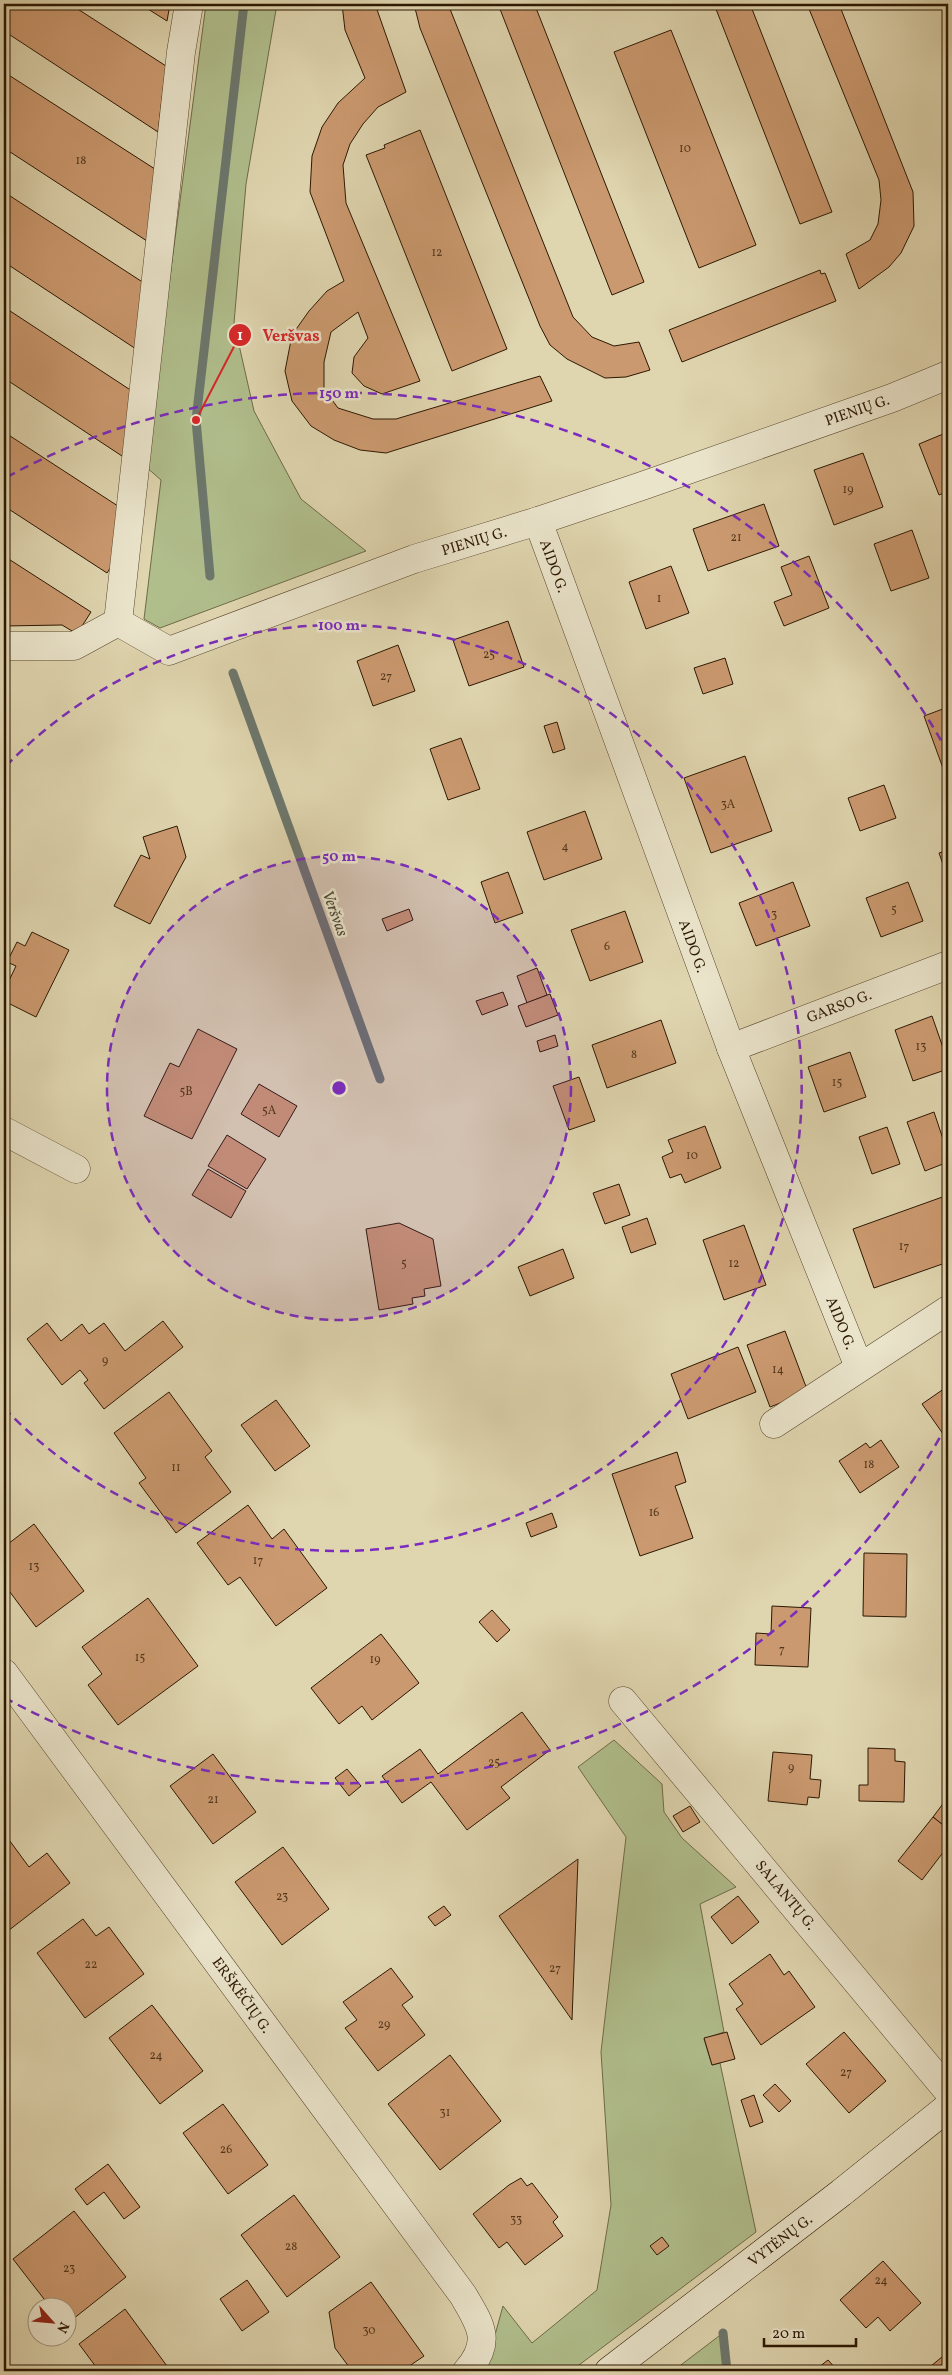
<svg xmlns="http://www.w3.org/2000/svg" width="952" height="2375" font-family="Vollkorn,serif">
	<rect width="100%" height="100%" fill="#dfd5af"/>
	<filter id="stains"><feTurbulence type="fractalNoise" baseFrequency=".004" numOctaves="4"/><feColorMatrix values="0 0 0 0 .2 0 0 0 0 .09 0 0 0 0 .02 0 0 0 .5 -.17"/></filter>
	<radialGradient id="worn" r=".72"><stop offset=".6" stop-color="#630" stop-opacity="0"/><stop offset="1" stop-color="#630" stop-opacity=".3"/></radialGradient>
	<g fill="#b0be8c" stroke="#6e6b47">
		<path d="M206,4H277L246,184L234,323L254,411L301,499L366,551L160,628L144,619L161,480L145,466Z"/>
		<path d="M614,1740L662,1784L664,1812L682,1838L736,1887L700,1904L724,2032L704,2039L712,2065L720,2063L756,2232L571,2371H485L503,2306L532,2343L597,2290L611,2205L601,2052L626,1837L578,1767Z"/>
		<path d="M723,2333L727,2371H673Z"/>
	</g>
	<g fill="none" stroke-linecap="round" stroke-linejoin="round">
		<g stroke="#6c776d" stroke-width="9">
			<path d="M210,576L196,420L244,4"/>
			<path d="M233,673L380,1079"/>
			<path d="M723,2333L727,2371"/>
		</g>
	</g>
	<g fill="#cb996f" stroke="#2c1802">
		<path d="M4,4H70L166,66L158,132L4,31Z"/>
		<path d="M140,4H170L167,21Z"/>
		<path d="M342,4H375L406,92L378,107L363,124L350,144L343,165L346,203L420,381L382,394L364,386L352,373L354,357L368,338L358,312L331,332L324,362V389L338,408L373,419H396L540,376L552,401L386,453L360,450L334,440L311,426L292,401L285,371L292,335L309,311L327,291L344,281L310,192L312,156L322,127L338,103L365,78L345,30Z"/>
		<path d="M414,4H448L573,317L592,337L614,346L639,342L650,370L626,377L605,378L567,359L550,345L540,326L420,28Z"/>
		<path d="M498,4H546L536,8L644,282L612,295Z"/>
		<path d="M714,4H750L832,212L800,224Z"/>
		<path d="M807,4H839L913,192L914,226L901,253L889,267L859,289L846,254L870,240L878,224L881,200L879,180Z"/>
		<path d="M671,30L756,245L699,268L614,52Z"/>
		<path d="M4,72L158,171L150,243L4,148Z"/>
		<path d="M420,130L507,349L452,371L366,155L385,148L384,145Z"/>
		<path d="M4,192L144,283L136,349L4,262Z"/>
		<path d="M820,270L821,274L825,273L836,301L682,362L669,330Z"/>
		<path d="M4,307L135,393L128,460L4,378Z"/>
		<path d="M4,432L121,508L116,559L107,573L4,506Z"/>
		<path d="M948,432V491L939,495L919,444Z"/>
		<path d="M863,453L883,507L834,525L814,470Z"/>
		<path d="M764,504L779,546L708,571L693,529Z"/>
		<path d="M912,530L929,578L891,591L874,544Z"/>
		<path d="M4,556L91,612L77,634L62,625L4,626Z"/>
		<path d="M809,556L829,608L784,626L774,602L792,595L781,567Z"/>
		<path d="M671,566L689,613L646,629L629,582Z"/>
		<path d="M508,621L524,667L469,686L453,640Z"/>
		<path d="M398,645L415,691L373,706L357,661Z"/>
		<path d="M725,658L733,684L703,694L694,668Z"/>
		<path d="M948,707V782L924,716Z"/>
		<path d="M557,722L565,749L553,753L544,726Z"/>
		<path d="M461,738L480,789L448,800L430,749Z"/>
		<path d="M745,756L772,831L711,853L684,778Z"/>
		<path d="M884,785L896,818L860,831L848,798Z"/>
		<path d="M585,811L602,859L544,880L527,832Z"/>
		<path d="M177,826L186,857L150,924L114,906L141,855L150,859L143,837Z"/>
		<path d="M948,850V879L939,853Z"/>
		<path d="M508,872L523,913L495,923L481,882Z"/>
		<path d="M793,882L810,926L756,946L739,903Z"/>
		<path d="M908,882L923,921L881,937L866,898Z"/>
		<path d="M409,909L413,920L387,931L382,919Z"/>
		<path d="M625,911L643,962L590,981L571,930Z"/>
		<path d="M32,932L69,950L36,1017L4,1001V991L16,966L7,962L17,942L25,946Z"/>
		<path d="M537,968L547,995L527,1003L517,976Z"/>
		<path d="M503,992L508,1005L482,1015L476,1001Z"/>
		<path d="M550,994L558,1015L526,1027L518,1006Z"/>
		<path d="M932,1016L948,1062V1069L913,1081L895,1030Z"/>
		<path d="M661,1020L676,1063L607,1088L592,1045Z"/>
		<path d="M198,1029L237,1049L192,1139L144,1116L170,1063L179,1067Z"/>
		<path d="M555,1035L558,1046L540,1052L537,1041Z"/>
		<path d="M850,1052L866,1097L824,1112L808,1067Z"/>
		<path d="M579,1077L595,1121L569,1130L553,1086Z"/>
		<path d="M259,1084L297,1106L279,1137L241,1114Z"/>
		<path d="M934,1112L948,1154V1162L925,1171L907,1122Z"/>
		<path d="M705,1126L721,1168L685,1183L681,1174L670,1178L662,1157L673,1152L668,1140Z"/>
		<path d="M887,1127L900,1164L872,1174L859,1137Z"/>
		<path d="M227,1135L266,1159L247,1189L208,1166Z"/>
		<path d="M208,1169L246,1191L231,1218L192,1195Z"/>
		<path d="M619,1184L630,1215L605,1224L593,1193Z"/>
		<path d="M948,1195V1262L874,1288L853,1229Z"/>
		<path d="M647,1218L656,1244L631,1253L622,1227Z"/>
		<path d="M399,1223L433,1239L441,1286L424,1289L425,1296L412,1298L413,1304L379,1310L366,1229Z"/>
		<path d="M744,1225L766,1285L724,1300L703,1240Z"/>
		<path d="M563,1249L574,1278L530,1296L518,1267Z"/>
		<path d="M163,1321L183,1347L104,1409L84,1383L88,1380L80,1370L62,1385L27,1339L47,1323L61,1341L82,1324L89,1334L104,1323L125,1351Z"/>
		<path d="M785,1331L808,1392L770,1407L747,1345Z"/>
		<path d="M738,1347L756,1392L688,1419L671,1374Z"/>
		<path d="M948,1386V1441L922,1404Z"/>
		<path d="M169,1392L212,1451L205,1457L231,1492L176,1533L139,1483L146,1478L114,1433Z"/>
		<path d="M276,1400L310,1446L275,1471L241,1425Z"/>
		<path d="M881,1440L899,1467L860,1493L839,1461L866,1443L870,1448Z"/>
		<path d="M677,1452L686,1482L675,1486L693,1538L640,1556L612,1474Z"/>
		<path d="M248,1505L272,1539L284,1529L327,1588L276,1626L240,1577L228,1585L197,1543Z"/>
		<path d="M552,1513L557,1527L531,1537L526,1523Z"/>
		<path d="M34,1524L84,1591L36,1627L4,1584V1547Z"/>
		<path d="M864,1553L907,1554L906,1617L863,1616Z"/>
		<path d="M148,1598L198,1666L118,1725L88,1685L102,1674L82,1647Z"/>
		<path d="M772,1606L811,1608L808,1667L755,1665L756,1633L771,1634Z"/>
		<path d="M492,1610L510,1630L497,1642L479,1622Z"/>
		<path d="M381,1634L419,1683L372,1720L362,1706L339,1724L311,1688Z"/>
		<path d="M522,1712L550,1750L501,1787L510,1798L467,1830L431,1782L402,1803L382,1776L420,1749L438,1774Z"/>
		<path d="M868,1748L895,1749V1761L905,1762L904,1802L859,1801V1785H868Z"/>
		<path d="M773,1752L812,1755L810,1779L821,1780L819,1798L808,1797L807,1805L768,1801Z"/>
		<path d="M213,1754L256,1812L213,1844L170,1786Z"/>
		<path d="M347,1769L361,1786L349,1796L335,1778Z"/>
		<path d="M948,1797V1829L933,1817Z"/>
		<path d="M690,1806L700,1822L683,1832L673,1816Z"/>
		<path d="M933,1817L948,1829V1846L922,1880L898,1861Z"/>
		<path d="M4,1833L29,1867L47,1853L70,1883L4,1934Z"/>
		<path d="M283,1847L329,1909L282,1945L235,1882Z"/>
		<path d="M578,1859L572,2020L499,1916Z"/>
		<path d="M738,1896L759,1922L732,1944L711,1917Z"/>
		<path d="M444,1906L451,1915L435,1926L428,1917Z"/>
		<path d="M83,1919L96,1936L109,1927L144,1974L85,2018L37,1953Z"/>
		<path d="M770,1954L784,1975L789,1971L815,2007L761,2045L736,2009L743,2004L729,1984Z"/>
		<path d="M391,1968L413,1997L402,2005L425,2035L378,2071L345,2028L357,2020L343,2002Z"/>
		<path d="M152,2005L203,2071L160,2104L109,2038Z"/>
		<path d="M727,2032L735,2059L712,2065L704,2038Z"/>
		<path d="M844,2032L886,2081L849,2113L806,2064Z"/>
		<path d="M450,2055L501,2121L440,2170L388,2104Z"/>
		<path d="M775,2084L791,2101L779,2112L763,2095Z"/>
		<path d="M754,2095L763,2122L750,2127L741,2100Z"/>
		<path d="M223,2104L268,2165L228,2194L183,2133Z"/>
		<path d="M108,2164L140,2207L124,2219L104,2192L87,2205L75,2189Z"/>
		<path d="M521,2178L527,2186L532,2183L558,2217L553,2222L563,2236L525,2265L507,2242L499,2248L473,2214L509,2185Z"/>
		<path d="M294,2195L340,2257L287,2297L241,2235Z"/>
		<path d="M74,2211L126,2277L68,2323V2308H51L13,2259Z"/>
		<path d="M662,2237L669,2246L657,2255L650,2246Z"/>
		<path d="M883,2261L921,2303L890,2331L878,2317L866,2328L840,2300Z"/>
		<path d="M247,2280L269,2312L242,2331L220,2299Z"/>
		<path d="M371,2282L424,2356L402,2371L394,2369L391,2371H352L335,2348L329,2312Z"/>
		<path d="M125,2309L167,2366L161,2371H99L79,2344Z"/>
		<path d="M948,2352V2371H925Z"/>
		<path d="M828,2360L838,2371H814Z"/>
	</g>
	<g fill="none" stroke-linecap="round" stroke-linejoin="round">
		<defs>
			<g id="street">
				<path d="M538,521L731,1048L859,1367"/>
				<path d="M118,622L181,52L189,4"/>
				<path d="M4,646H74L118,622L169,651L414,559L538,521L642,486L892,398L948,375"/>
				<path d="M731,1048L948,965"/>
				<path d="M4,1131L76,1169"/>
				<path d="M774,1424L948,1310"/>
				<path d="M4,1673L463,2295C480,2324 493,2341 467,2371"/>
				<path d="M623,1701L948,2091"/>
			</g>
			<path id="secondary" d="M609,2371L841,2193L948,2107"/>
		</defs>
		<use href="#street" stroke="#59472d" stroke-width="29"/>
		<use href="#secondary" stroke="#2c1802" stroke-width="29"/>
		<use href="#street" stroke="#eae4cb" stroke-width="28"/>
		<use href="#secondary" stroke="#eae4cb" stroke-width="28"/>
	</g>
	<circle cx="339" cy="1088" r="232" fill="#7b2cbf" fill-opacity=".12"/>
	<g fill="none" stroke="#7b2cbf" stroke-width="2.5" stroke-dasharray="9 6">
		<circle cx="339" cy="1088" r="232"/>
		<path d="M6 766A463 463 0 1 1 6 1410"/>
		<path d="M947 1425A695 695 0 0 1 7 1699M7 477A695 695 0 0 1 947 751"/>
	</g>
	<g text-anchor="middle" stroke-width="5" stroke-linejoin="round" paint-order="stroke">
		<g font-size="12" fill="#54381d">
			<text x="685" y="152">10</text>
			<text x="81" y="164">18</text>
			<text x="437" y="256">12</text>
			<text x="848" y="493">19</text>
			<text x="736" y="541">21</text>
			<text x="659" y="602">1</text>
			<text x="489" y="658">25</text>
			<text x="386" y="680">27</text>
			<text x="728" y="808">3A</text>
			<text x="565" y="850">4</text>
			<text x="894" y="913">5</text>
			<text x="774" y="918">3</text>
			<text x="607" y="950">6</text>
			<text x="921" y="1050">13</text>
			<text x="634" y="1058">8</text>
			<text x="837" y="1086">15</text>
			<text x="186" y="1095">5B</text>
			<text x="269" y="1114">5A</text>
			<text x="692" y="1159">10</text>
			<text x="904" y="1250">17</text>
			<text x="404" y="1267">5</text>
			<text x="734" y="1267">12</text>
			<text x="105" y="1364">9</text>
			<text x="778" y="1373">14</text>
			<text x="869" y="1468">18</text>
			<text x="176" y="1471">11</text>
			<text x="654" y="1516">16</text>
			<text x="258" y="1564">17</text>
			<text x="34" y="1570">13</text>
			<text x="782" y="1653">7</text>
			<text x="140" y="1661">15</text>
			<text x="375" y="1663">19</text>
			<text x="494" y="1766">25</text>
			<text x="791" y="1771">9</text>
			<text x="213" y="1803">21</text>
			<text x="282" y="1900">23</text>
			<text x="91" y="1968">22</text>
			<text x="555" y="1972">27</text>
			<text x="384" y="2028">29</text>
			<text x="156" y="2059">24</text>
			<text x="846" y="2076">27</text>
			<text x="445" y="2116">31</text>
			<text x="226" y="2153">26</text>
			<text x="516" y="2223">33</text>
			<text x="291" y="2250">28</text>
			<text x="69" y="2272">23</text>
			<text x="881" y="2284">24</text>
			<text x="369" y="2334">30</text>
		</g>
		<g font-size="15" fill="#2c1802" stroke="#eae4cb">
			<text transform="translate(857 410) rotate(-19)" y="5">PIENIŲ G.</text>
			<text transform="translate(474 541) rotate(-17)" y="5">PIENIŲ G.</text>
			<text transform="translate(554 566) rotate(70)" y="5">AIDO G.</text>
			<text transform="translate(693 946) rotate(70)" y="5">AIDO G.</text>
			<text transform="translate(839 1006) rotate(-21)" y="5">GARSO G.</text>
			<text transform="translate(841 1323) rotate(68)" y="5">AIDO G.</text>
			<text transform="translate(786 1895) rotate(50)" y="5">SALANTŲ G.</text>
			<text transform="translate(242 1995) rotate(54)" y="5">ERŠKĖČIŲ G.</text>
			<text transform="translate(780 2240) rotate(-37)" y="5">VYTĖNŲ G.</text>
		</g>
		<g font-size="16" font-style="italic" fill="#4c4837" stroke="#eae4cb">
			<text transform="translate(336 913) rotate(70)" y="6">Veršvas</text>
		</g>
	</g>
	<circle cx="339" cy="1088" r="8" fill="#7b2cbf" stroke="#eae4cb" stroke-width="2.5"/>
	<g font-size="15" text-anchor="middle" font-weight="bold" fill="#7b2cbf" stroke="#eae4cb" stroke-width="5" stroke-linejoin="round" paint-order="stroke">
		<text x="339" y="398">150 m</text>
		<text x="339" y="630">100 m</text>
		<text x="339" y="861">50 m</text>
	</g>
	<path fill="none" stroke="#d62828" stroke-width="2" d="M196 420L240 335"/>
	<g fill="#d62828" stroke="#eae4cb" stroke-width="2">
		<circle cx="196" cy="420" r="5"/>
		<circle cx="240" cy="335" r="12"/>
	</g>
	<g font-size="15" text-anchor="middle" font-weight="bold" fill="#fff">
		<text x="240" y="340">1</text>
	</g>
	<g font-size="16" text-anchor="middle" font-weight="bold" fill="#d62828" stroke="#eae4cb" stroke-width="5" stroke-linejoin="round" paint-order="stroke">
		<text x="291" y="341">Veršvas</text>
	</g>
	<rect width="952" height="2375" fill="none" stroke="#dfd5af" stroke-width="20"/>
	<rect x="5" y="5" width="942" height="2365" fill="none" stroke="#2c1802" stroke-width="2.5"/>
	<rect x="10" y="10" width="932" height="2355" fill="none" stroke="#2c1802"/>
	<g transform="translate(52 2322) rotate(117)"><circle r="24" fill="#eae4cb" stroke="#9e927b"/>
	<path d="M0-4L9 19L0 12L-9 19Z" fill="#8f2418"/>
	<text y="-8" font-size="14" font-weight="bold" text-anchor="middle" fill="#2c1802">N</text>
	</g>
	<path d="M764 2338v8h92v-8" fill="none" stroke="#2c1802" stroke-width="2.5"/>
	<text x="772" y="2338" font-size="15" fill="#2c1802" stroke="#eae4cb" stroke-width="4" paint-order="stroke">20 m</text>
	<rect width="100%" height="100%" filter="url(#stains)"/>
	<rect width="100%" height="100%" fill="url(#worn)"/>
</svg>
